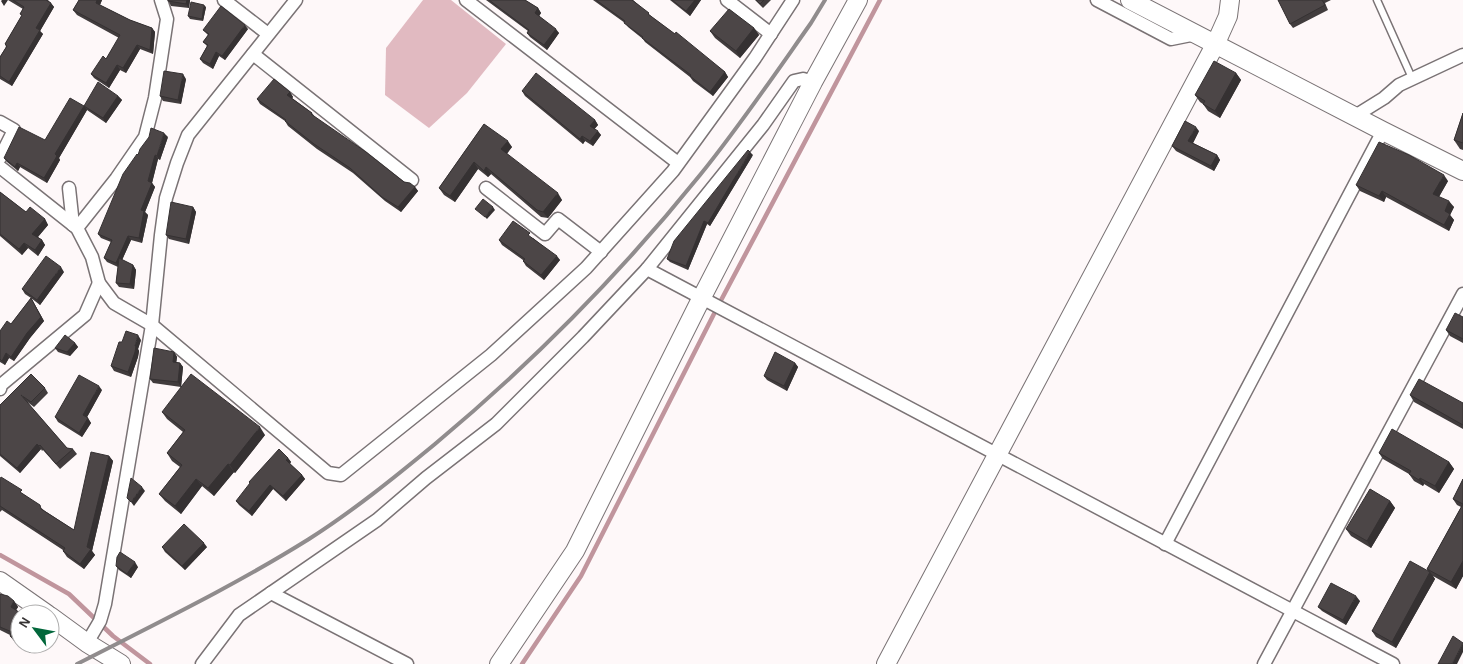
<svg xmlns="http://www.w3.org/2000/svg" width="1463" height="664" font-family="'Alegreya Sans',sans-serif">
	<rect width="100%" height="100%" fill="#fef8f9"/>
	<path fill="#e1bac1" d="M423,0H451L506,44L467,93L429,128L385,95L386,48Z"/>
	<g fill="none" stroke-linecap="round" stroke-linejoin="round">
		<g stroke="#c0959d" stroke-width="4.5">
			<path d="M0,555L69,594L113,636L150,664"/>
			<path d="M522,664L581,576L718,306L880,0"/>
		</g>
		<defs>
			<path id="lane" d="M1377,0L1412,78"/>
			<g id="street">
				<path d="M224,0L268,34"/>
				<path d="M466,0L678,163"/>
				<path d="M727,0L771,34"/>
				<path d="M1097,0L1171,39L1196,34"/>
				<path d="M253,54L412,180"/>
				<path d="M1355,116L1384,98L1399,85L1463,55"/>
				<path d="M0,122L14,130L0,158"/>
				<path d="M0,167L77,228L92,257L99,283L114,303L152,325L328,473L341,475L491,355L586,268L673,171L755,58L793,0"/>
				<path d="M69,188L73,225"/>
				<path d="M486,188L545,234L558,219L601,252"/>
				<path d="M77,228L116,179L145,137L155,98L167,19L161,0"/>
				<path d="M647,269L1393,664"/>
				<path d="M0,389L1,385L85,315L99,283"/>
				<path d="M1165,544L1383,131"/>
				<path d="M271,593L407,664"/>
				<path d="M87,643L100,621L105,604L152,325L161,235L166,198L177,163L188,135L296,0"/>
				<path d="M202,664L239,615L377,520L426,478L496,424L583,337L647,269L763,125L794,81L803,79L813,82"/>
				<path d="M1264,664L1463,294"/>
			</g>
			<g id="secondary">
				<path d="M1130,0L1383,131L1463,171"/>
				<path d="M0,581L47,614"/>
				<path d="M50,616L87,643L121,664"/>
				<path d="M499,664L575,551L701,299L813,82L858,0"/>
				<path d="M886,664L1215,45L1228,16L1230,0"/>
			</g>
		</defs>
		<use href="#lane" stroke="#7a7375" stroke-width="9"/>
		<use href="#street" stroke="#7a7375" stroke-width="15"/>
		<use href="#secondary" stroke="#7a7375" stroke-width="20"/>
		<use href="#lane" stroke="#fff" stroke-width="6"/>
		<use href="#street" stroke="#fff" stroke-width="12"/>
		<use href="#secondary" stroke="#fff" stroke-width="18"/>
		<path stroke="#908c8d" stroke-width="4" d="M77,664C155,624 234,586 309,539C353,511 395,477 435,444C532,363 621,273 700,175C739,127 775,74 811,23L825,0"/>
	</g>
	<g fill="#413c3d">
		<path d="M8,0H48L54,7L40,31L43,34L12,86L0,79V57L6,47L5,44L22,15L20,14L23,9Z"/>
		<path d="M79,0H102L100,5L130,20L152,28L155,32L153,54L140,49L126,73L120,70L109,88L94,78L91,74L106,59L119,38L77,15L73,10Z"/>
		<path d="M168,0H190L189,8L171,6Z"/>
		<path d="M486,0H525L538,8L541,13L539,16L559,33L547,50L530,37L527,33L528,31Z"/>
		<path d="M593,0H633L652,17L725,72L728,77L713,96L693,81L690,77L645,42L643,39L628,27L625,23Z"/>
		<path d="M670,0H701L690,16Z"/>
		<path d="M755,0H771L763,8Z"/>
		<path d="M1278,0H1331L1325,3L1328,10L1293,28L1290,24Z"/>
		<path d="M206,7L203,21L190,19L188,16Z"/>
		<path d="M754,28L759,35L740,58L715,38L710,31Z"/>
		<path d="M248,29L225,60L219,56L213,69L203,63L200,59L207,46L203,42L208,35L203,30Z"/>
		<path d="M1236,73L1241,80L1220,118L1208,111L1203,104L1200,102L1195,95Z"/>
		<path d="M186,79L181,104L163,101L160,96Z"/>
		<path d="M522,91L595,120L598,125L594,129L601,135L593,146L585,141L583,144L525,96Z"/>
		<path d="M290,92L293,97L292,98L312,113L315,117L404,182L415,187L418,191L401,212L385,201L353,173L317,149L288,126L285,121L260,104L257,99Z"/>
		<path d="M118,96L122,100L106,123L87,110L59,158L60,160L47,183L20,167L18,171L7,162L4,158L45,140L84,106Z"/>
		<path d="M1463,113V150L1460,149L1454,140Z"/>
		<path d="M484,124L512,147L507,154L562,200L548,218L541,217L491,174L488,177L478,169L455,202L444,195L439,188Z"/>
		<path d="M1199,131L1193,143L1217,155L1220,160L1214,171L1176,151L1172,146Z"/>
		<path d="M168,137L160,160L158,159L152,183L155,187L145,212L148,215L142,243L131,240L122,260L133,265L136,270L134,289L119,287L116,283L118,267L107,262L104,258L111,242L101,238L98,234Z"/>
		<path d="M753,155L710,226L707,224L688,270L670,262L667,259Z"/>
		<path d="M1448,181L1439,197L1454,207L1450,215L1454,220L1449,231L1386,197L1384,202L1360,191L1356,185Z"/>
		<path d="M0,192L26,212L45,219L48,225L38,237L42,240L45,245L38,256L28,248L22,255L0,236Z"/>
		<path d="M193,207L196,212L189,244L169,239L166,235Z"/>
		<path d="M533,238L560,260L544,280L526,266L523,261V260L502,245L499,240Z"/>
		<path d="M64,272L40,305L31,298L44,321L30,338L14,361L9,358L5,365L0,362V331L11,324L31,298L25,294L22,289Z"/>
		<path d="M1463,317V343L1450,336L1446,330Z"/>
		<path d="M141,340L138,349L139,351L138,357L131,377L114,371L111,366Z"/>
		<path d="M75,343L78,347L70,356L58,352L55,348Z"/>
		<path d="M174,352L177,357L176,362L180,363L183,367L181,387L153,383L150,379Z"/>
		<path d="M795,363L798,367L787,391L767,380L764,376Z"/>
		<path d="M45,388L48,393L34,407L26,401L67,448L73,449L77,454L60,469L43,450L42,451L41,449L20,473L0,456V405Z"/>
		<path d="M102,390L87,417L91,423L82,437L58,422L55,417Z"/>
		<path d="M1410,395L1463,403V429L1414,402Z"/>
		<path d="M162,412L265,435L235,473L234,472L214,496L202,486L181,514L165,501L159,494L180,467L172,461L167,453L183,432L167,419Z"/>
		<path d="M1379,453L1449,462L1454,469L1439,493L1424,484L1423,486L1414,481L1409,474L1383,459Z"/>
		<path d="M109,456L113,461L92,551L95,555L84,569L67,557L63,551V550L2,510L0,512V479L26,496L45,511L74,530Z"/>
		<path d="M288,458L291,462L290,464L302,475L305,479L286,501L273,489L252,516L239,505L236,501Z"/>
		<path d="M1463,479V576L1456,589L1433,576L1435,579L1396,648L1376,637L1372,631L1428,571L1427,569L1461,507L1457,505L1453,499Z"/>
		<path d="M1390,501L1395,508L1371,548L1351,536L1346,529Z"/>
		<path d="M162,547H207L185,570L165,552Z"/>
		<path d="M116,566L138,567L131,578L119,570Z"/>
		<path d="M0,594L14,601L18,607L16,610L20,614V644H36L30,653L14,641L10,636V635L0,630Z"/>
		<path d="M1360,601L1346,625L1322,611L1318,607Z"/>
	</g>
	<g fill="#353132">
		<path d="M2,0H8L4,6L1,1Z"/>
		<path d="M97,0H102L99,7L96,3Z"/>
		<path d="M187,0H190L189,8L186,4Z"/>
		<path d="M695,0H701L690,16L686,11Z"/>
		<path d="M51,3L54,7L40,31L43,34L12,86L9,82L36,28Z"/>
		<path d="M204,5L206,7L203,21L202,19Z"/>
		<path d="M538,8L541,13L538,18L535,13Z"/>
		<path d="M245,25L248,29L225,60L222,56Z"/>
		<path d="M152,28L155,32L153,54L150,50Z"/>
		<path d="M754,28L759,35L740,58L736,51Z"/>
		<path d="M556,29L559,33L547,50L544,45Z"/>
		<path d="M137,45L140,49L126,73L123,68Z"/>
		<path d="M216,52L219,56L213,69L210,64Z"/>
		<path d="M117,65L120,70L109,88L106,83Z"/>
		<path d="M725,72L728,77L713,96L710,92Z"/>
		<path d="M1236,73L1241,80L1220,118L1215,111Z"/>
		<path d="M183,74L186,79L181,104L178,100Z"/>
		<path d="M290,92L293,97L291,100L287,95Z"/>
		<path d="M118,96L122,100L106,123L103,118Z"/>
		<path d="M84,106L87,110L59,158L60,160L47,183L44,178L55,154Z"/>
		<path d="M595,120L598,125L593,131L590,126Z"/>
		<path d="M1196,127L1199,131L1192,145L1188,141Z"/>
		<path d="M598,131L601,135L593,146L590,141Z"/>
		<path d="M164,133L168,137L160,160L157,156Z"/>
		<path d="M582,136L585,141L583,144L580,139Z"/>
		<path d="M508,141L512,147L505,155L501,149Z"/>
		<path d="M750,152L753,155L710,226L708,223Z"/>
		<path d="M155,155L158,159L152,183L155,187L145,212L148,215L142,243L139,238L141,210Z"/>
		<path d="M1217,155L1220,160L1214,171L1211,166Z"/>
		<path d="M474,162L478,169L455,202L450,196Z"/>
		<path d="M17,163L20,167L18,171L15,167Z"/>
		<path d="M486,167L491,174L488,177L484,171Z"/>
		<path d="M1444,175L1448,181L1437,200L1433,194Z"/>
		<path d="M415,187L418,191L401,212L398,207Z"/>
		<path d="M1382,191L1386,197L1384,202L1379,196Z"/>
		<path d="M558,193L562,200L548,218L543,212Z"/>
		<path d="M1449,201L1454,207L1450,215L1454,220L1449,231L1444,225L1445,211Z"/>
		<path d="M193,207L196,212L189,244L186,239Z"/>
		<path d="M493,207L495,210L487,219L485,217Z"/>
		<path d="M45,219L48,225L36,239L32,234Z"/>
		<path d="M704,221L707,224L688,270L686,266Z"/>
		<path d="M128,236L131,240L119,267L116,263Z"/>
		<path d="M42,240L45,245L38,256L35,250Z"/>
		<path d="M24,243L28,248L22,255L19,249Z"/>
		<path d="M557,256L560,260L544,280L541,275Z"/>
		<path d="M133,265L136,270L134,289L130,284Z"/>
		<path d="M61,267L64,272L40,305L37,300Z"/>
		<path d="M31,298L44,321L30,338L14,361L11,357Z"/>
		<path d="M138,335L141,340L138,349L139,351L138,357L131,377L128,372L135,346Z"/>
		<path d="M75,343L78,347L70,356L67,352Z"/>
		<path d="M174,352L177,357L176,366L173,362Z"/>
		<path d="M6,353L9,358L5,365L2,361Z"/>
		<path d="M180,363L183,367L181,387L178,382Z"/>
		<path d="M795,363L798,367L787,391L784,386Z"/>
		<path d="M99,386L102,390L86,419L83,415Z"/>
		<path d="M88,418L91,423L82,437L79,433Z"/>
		<path d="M260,427L265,435L235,473L230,465Z"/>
		<path d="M37,444L41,449L20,473L17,468Z"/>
		<path d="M109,456L113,461L92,551L95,555L84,569L80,564L87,547Z"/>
		<path d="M288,458L291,462L289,464L286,460Z"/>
		<path d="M1449,462L1454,469L1439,493L1435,486Z"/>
		<path d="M228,464L234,472L214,496L208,488Z"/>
		<path d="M302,475L305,479L286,501L283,496Z"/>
		<path d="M1420,478L1424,484L1423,486L1419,480Z"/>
		<path d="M196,479L202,486L181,514L175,506Z"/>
		<path d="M270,485L273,489L252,516L249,511Z"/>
		<path d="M142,487L145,491L134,506L131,502Z"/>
		<path d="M1390,501L1395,508L1371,548L1367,541Z"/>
		<path d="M204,543L207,547L185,570L182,566Z"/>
		<path d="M1463,561V576L1456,589L1451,582Z"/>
		<path d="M135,562L138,567L131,578L127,574Z"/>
		<path d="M1430,572L1435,579L1396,648L1392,642Z"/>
		<path d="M1356,596L1360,601L1346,625L1343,620Z"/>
		<path d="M14,601L18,607L15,612L11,607Z"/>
		<path d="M1463,643V652L1457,664H1452Z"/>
		<path d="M29,644H36L30,653L26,647Z"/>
	</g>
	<g fill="#4c4647" stroke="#353132">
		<path d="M13,0H46L51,3L36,28L40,30L9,82L0,76V57L7,46L5,44L22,15L20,14L24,7Z"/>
		<path d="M79,0H97L96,3L130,20L152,28L150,50L137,45L123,68L117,65L106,83L91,74L103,56L106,59L120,35L73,10Z"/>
		<path d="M168,0H187L186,4L168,1Z"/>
		<path d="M489,0H525L538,8L535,13L556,29L544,45L527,33L529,30Z"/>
		<path d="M596,0H632L649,13L648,14L675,34L676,32L725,72L710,92L690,76L691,75L642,38L643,37L624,23L625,21Z"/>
		<path d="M672,0H695L686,11Z"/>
		<path d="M756,0H764L760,4Z"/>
		<path d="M1278,0H1322L1325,5L1290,24Z"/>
		<path d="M191,2L204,5L202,19L188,16Z"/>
		<path d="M221,6L245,25L222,56L216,52L210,64L200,59L208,45L203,42L209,34L203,30Z"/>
		<path d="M729,9L754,28L736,51L710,31Z"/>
		<path d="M1214,61L1236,73L1215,111L1203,104L1205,101L1195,95Z"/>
		<path d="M164,71L183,74L178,100L160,96Z"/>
		<path d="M536,73L595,120L590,126L598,131L590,141L582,136L580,139L522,91Z"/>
		<path d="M274,79L290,92L287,95L312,113L311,114L366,152L404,182L410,183L415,187L398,207L382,197L350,168L314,144L285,121L286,120L257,99Z"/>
		<path d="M98,82L118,96L103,118L84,106Z"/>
		<path d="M70,98L84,106L55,154L57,156L44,178L17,163L15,167L4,158L19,127L45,140Z"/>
		<path d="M1463,113V143L1454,140Z"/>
		<path d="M1185,121L1196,127L1188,141L1217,155L1211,166L1172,146Z"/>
		<path d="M484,124L508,141L501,149L558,193L543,212L537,210L486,167L484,171L474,162L450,196L439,188Z"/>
		<path d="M151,128L164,133L157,156L155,155L148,181L152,183L141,210L144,211L139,238L128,236L116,263L104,258L112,240L98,234L123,174L137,154L138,155L140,149L149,137Z"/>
		<path d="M1379,142L1409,155L1444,175L1433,194L1449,201L1445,211L1450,214L1444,225L1382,191L1379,196L1356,185Z"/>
		<path d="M748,150L750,152L708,223L704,221L686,266L667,259L674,241Z"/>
		<path d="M0,192L26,212L30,207L45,219L32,234L42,240L35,250L24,243L19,249L0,234Z"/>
		<path d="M483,199L493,207L485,217L475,209Z"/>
		<path d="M171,202L193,207L186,239L166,235Z"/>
		<path d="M513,221L530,233L528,235L557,256L541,275L523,261L525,259L499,240Z"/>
		<path d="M46,256L61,267L37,300L22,289Z"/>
		<path d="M119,258L133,265L130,284L116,283Z"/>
		<path d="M31,298L41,317L27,333L11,357L6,353L2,361L0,359V331L7,321L11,324Z"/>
		<path d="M1455,313L1463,317V339L1446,330Z"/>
		<path d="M126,331L138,335L135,346H136L135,352L128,372L111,366L119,342H122Z"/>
		<path d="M65,335L75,343L67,352L55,348Z"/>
		<path d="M154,348L174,352L173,362L180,363L178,382L150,379Z"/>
		<path d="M775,352L795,363L784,386L764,376Z"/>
		<path d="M31,374L45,388L31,402L21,395L67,448L73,449L56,464L40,445L39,446L37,444L17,468L0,454V405Z"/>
		<path d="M191,374L260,427L230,465L228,464L208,488L196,479L175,506L159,494L182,465L167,453L185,430L162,412Z"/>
		<path d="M79,375L99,386L83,415L88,418L79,433L55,417Z"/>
		<path d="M1419,379L1463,403V425L1410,395Z"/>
		<path d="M1392,429L1449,462L1435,486L1420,478L1419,480L1409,474L1411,471L1379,453Z"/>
		<path d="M279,449L288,458L286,460L302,475L283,496L270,485L249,511L236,501L250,483L249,482Z"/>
		<path d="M91,452L109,456L87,547L91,549L80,564L63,551L65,548L0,506V479L1,477L22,490L20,492L40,505L41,509L74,530Z"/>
		<path d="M131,478L142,487L131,502L127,498Z"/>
		<path d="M1463,479V504L1453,499Z"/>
		<path d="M1370,489L1390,501L1367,541L1346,529Z"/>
		<path d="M1463,504V561L1451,582L1427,569Z"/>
		<path d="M184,524L204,543L182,566L162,547Z"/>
		<path d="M120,552L135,562L127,574L116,566L117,557Z"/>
		<path d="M1410,561L1430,572L1392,642L1372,631Z"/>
		<path d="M1331,583L1356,596L1343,620L1318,607Z"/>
		<path d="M0,594L8,596L14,601L11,607L22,614H20V643L10,636L12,632L0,627Z"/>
		<path d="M1453,636L1463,643L1452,664H1438Z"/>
		<path d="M22,644H29L26,647Z"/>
	</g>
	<g transform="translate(35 629) rotate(302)"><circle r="24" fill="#ffffff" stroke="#afaeae"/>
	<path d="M0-4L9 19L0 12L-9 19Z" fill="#02673b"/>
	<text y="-8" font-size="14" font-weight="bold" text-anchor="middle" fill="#373435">N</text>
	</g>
</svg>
